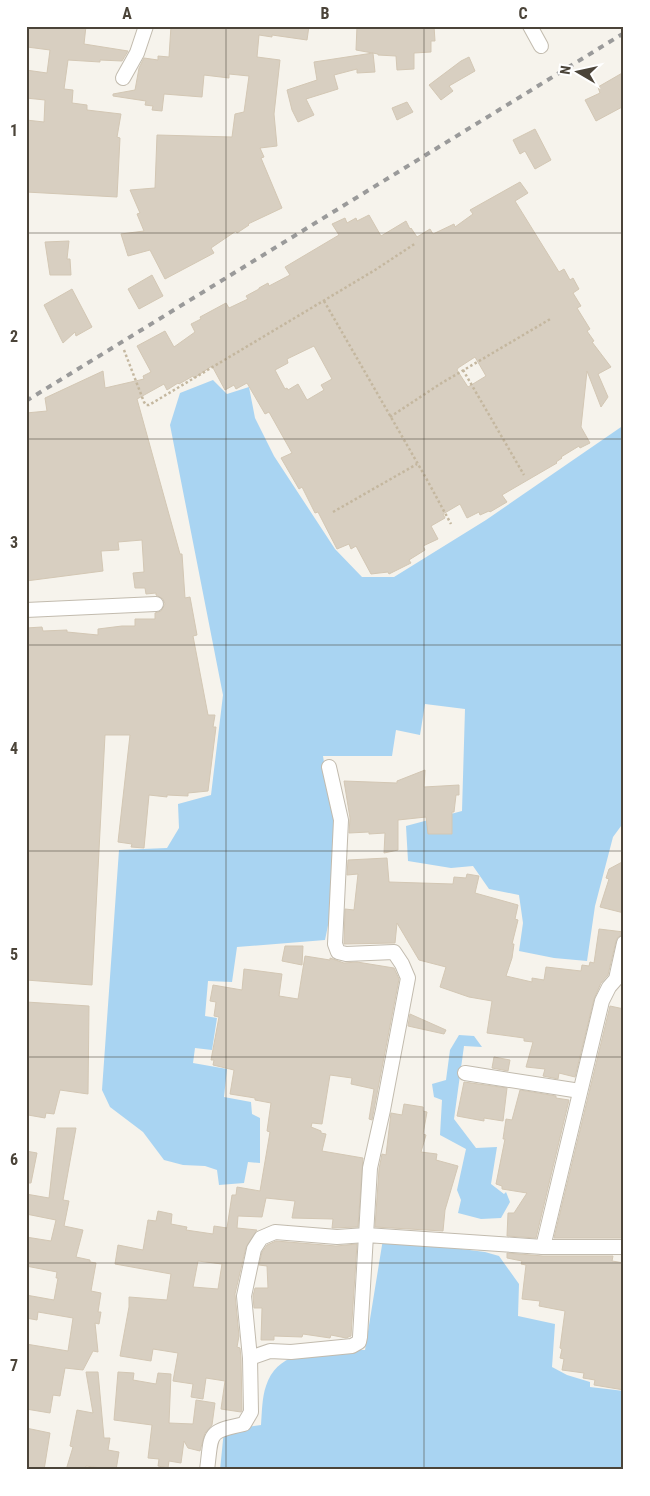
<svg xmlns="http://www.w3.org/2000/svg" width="650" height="1496" font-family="'Roboto Condensed',sans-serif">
	<rect width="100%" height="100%" fill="#f6f3ec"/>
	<g fill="#a9d4f2">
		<path d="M213,380L227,394L249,387L255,418L274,456L335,549L362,577H394L486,520L624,425V822L613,837L595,906L587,961L554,958L519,951L523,923L519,895L489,889L473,866L451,868L408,861L406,826L462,811L465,709L425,704L420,735L396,730L392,756H323L336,836L333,901L325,940L237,947L232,982L208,981L205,1016L217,1018L212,1050L195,1048L193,1063L227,1069L224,1097L251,1102L252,1114L260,1118V1163L248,1162L244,1183L219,1185L217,1170L205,1166L183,1165L164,1160L143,1132L110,1107L102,1090L119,850L167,848L179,828L178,804L211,795L223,695L170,425L180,393Z"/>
		<path d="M459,1035L474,1036L482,1047L464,1046L454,1119L476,1148L497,1147L491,1184L504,1194L506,1192L510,1202L501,1218L481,1219L458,1213L461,1200L457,1190L466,1149L440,1135L442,1100L434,1097L432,1084L446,1080L450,1050Z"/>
		<path d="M383,1239L485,1252L499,1256L519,1284L518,1316L555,1324L552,1367L567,1375L590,1382V1387L624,1391V1470H220L224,1430L261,1425C262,1412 262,1397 266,1386C279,1345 331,1349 365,1350Z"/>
	</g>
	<g fill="#d8cfc1" stroke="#d3c7b4" fill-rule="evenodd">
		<path d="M29,26H86L84,44L128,51L122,61L100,60V62L68,60L64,89L73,90L72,103L87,105V110L121,114L117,137L120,138L117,197L26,192V120L44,122L45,100L26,98V70L47,73L50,50L27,47Z"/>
		<path d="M171,26H309L307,40L272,35V37L259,35L257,57L280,60L274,114L277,146L260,148L264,157L261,158L282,208L248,224L249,225L237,233L236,231L211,248L214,253L165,279L150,250L128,256L121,234L144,231L137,214L140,213L130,190L155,188L157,135L232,137L235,114L244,112L249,76L229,74V78L204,75L202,97L164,94L162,111L152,110L153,106L145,105L146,101L113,96V94L135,90L139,68L144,58L158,60V56L169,57Z"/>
		<path d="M357,26H434L435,41H431V52L414,53V69L397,70L396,56L378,55V54L356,50Z"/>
		<path d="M373,53L375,72L357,73V69L334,75L338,89L306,99L314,115L298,122L292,110L287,90L317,80L314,62Z"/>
		<path d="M469,57L475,71L449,86L453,91L441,100L429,85L461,61Z"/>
		<path d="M624,72V106L596,121L585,100L600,93L598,87Z"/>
		<path d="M407,102L413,112L397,120L392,108Z"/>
		<path d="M535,129L551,160L535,169L525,151L520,154L513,140Z"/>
		<path d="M520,182L528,193L515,201L559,272L564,269L570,280L573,278L579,289L573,293L581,306L577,308L590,329L587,331L594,341L592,342L611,367L598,374L608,397L601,407L587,371L581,427L590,443L580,448L579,446L561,457L562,458L556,462L557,463L502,495L507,502L490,512L489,511L480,515L479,512L467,518L460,504L443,514L445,518L431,526L438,539L423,546L425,550L409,560L411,563L389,574L388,572L371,574L356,546L351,549L349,544L337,549L318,512L315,513L302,487L299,489L281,458L292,453L269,412L265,414L247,383L236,389L234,385L225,390L212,366L194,378L193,376L179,384L178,383L167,390L164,384L137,399L180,554H182L185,598L190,597L197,635L193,636L208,715H215L213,727H216L208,791L188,793V796L167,795V797L149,795L144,848L131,847L132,844L118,842L130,735H105L92,985L26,980V628L42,627L43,631L67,630V632L98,635V629L122,626H135V619H155V613L161,611L165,604L163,599L156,595V593L146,594L145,588H135L133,573L144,572L142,540L118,542L119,550L101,551L103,571L26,581V413L47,411L45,398L103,371L105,388L144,379L143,376L151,372L137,346L165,331L174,347L195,332L191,324L201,319L200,317L226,303L229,308L248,299L246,296L259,289V288L268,283L269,286L290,275L285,267L339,235L332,224L345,218L347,223L356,218L357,221L369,215L381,236L406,221L410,229L411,228L417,237L430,229L433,234L454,224L455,227L473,214L470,210ZM314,346L332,379L321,385L324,390L307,400L298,384L288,390L287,388L285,389L275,370L288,363L287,359ZM475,357L486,376L468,387L457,370L458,368Z"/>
		<path d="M69,241L67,259H70L71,275H50L45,242Z"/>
		<path d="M152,275L163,296L139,309L128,289Z"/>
		<path d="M72,289L92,327L76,336L75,332L63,343L44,305Z"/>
		<path d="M425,770L424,787L459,785V795H456L454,812H452V834H428L426,817L398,820V850L384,853L385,833L369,834V832L349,833L350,818L344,781L397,783V781Z"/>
		<path d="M387,858L389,882L453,884L454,877L466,878L467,874L479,876L475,893L518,905L515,919L518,920L512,944H514L512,958L506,976L532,982V978L544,980L546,967L581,971L582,965L589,966L590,962L594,963L599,929L624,932V934L618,937L616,941L608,975L601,983L594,999L575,1077L559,1073L558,1079L543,1076L545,1069L526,1067L533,1042L524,1041V1038L487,1033L492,1001L469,997L440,987L446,967L419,960L397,923L395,943L344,944L345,909L354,910L358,874L347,875L348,860Z"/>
		<path d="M624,861V913L600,907L609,879L606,878L609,869Z"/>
		<path d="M285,946H303L302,965L282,961Z"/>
		<path d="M305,956L330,960V958L344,963L357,962L394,968L399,979L372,1120L369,1119L374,1089L351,1084L352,1078L330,1075L322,1124L312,1123L311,1127L321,1131V1133L326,1134L322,1151L363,1158L358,1227L332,1228L333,1219L292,1218L295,1201L266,1198L262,1217L238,1216L237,1228L257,1230L246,1247L235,1294L239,1336L237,1347L240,1348L241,1358L242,1410L241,1412L221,1409L225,1381L206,1378L203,1399L191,1397L193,1384L173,1381L178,1353L153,1349L151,1361L120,1356L129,1307V1297L167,1300L171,1274L115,1264L118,1245L143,1250L148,1220L156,1221L158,1211L172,1214L171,1224L187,1227L186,1230L213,1234L214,1226L227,1228L232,1195H236L237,1187L260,1191L270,1132L267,1131L271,1103L255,1100V1098L230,1094L234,1070L213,1065L214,1060H211L219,1017L214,1016L216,1002L210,1001L213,985L242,990L244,969L282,974L279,996L298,999ZM198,1261L222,1264L218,1289L193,1287Z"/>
		<path d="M26,1002L89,1006L88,1094L60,1090L54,1114L46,1113L45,1118L28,1115L26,1098Z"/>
		<path d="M610,1006L624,1009L623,1238H554Z"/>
		<path d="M410,1014L446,1030L444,1034L408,1026Z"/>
		<path d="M494,1057L510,1060L508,1071L492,1068Z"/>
		<path d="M464,1082L507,1088L503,1121L484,1118V1121L457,1116Z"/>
		<path d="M520,1090L556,1096V1098L569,1100L536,1238L507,1236L508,1213H514L527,1193L502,1189V1186L496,1184L505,1139H503L506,1119L512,1120Z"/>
		<path d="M404,1104L423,1107V1111L427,1112L423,1134L426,1135L421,1152L437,1154L436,1160L458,1166L445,1210L443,1231L375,1227L379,1169L382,1154L386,1155L391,1113L402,1115Z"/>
		<path d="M57,1128H76L63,1200L69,1201L64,1226L83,1230L76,1257L90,1260V1262L96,1263L91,1291L101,1293L98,1312H101L99,1324L95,1323L98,1352L93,1351L83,1370L65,1368L60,1396L53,1395L50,1413L26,1409V1344L68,1351L73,1318L38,1312L37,1320L26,1318V1295L54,1300L58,1278H56L57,1272L26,1266V1237L51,1241L56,1220L26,1214V1194L49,1198Z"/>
		<path d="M26,1151L37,1153L31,1183H26Z"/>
		<path d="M276,1241L336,1246L357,1244L351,1336L346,1338L331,1335L330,1338L303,1334L302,1337L274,1336V1340H261L262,1308H254L253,1296L255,1288H268L267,1266L259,1265L262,1252L267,1245Z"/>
		<path d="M507,1253L543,1256H613L612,1261L624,1263V1390L594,1385L595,1380L583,1378L584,1373L562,1370L564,1359L560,1358L562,1349L560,1348L565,1311L539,1306L540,1301L522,1299L526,1265L521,1264L522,1261L507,1258Z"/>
		<path d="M86,1372H98L104,1438H110L108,1450L119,1452L116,1470L86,1466V1470H66L73,1447L70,1446L77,1410L93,1413Z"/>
		<path d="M118,1372L134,1373L133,1380L156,1384L158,1373L171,1374L169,1423L193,1424L196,1400L215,1403L212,1425L205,1433L200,1451L188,1448L184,1441L181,1463L169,1461L168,1468L158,1466L159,1459L148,1458L152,1425L114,1420Z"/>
		<path d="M26,1428L50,1433L44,1470H26Z"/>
	</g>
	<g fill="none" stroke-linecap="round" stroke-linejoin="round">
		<defs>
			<g id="minor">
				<path d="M530,26L541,46"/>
				<path d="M123,78L137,53L146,26"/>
				<path d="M26,610L156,604"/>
				<path d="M465,1073L580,1091"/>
				<path d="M543,1247L602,1001L609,987L616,979L624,943"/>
				<path d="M250,1358L270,1351L291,1352L352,1346L359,1342L360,1337L366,1235L543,1247H624"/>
				<path d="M207,1470C212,1433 206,1432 244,1424L251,1412L250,1358L244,1296L254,1249L261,1238L275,1232L337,1237L366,1235L370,1168L383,1110L408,978L402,964L394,952L346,954L338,952L335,944L341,820L329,767"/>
			</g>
		</defs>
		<use href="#minor" stroke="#c2bbae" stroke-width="16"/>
		<g stroke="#c4b79f" stroke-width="2.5" stroke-dasharray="2.5 2.5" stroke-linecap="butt">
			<path d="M324,301L426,478L451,524"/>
			<path d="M124,350L144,402L146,405H149L375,270L416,243"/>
			<path d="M463,370L524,475"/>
			<path d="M390,417L440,384L552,318"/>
			<path d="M333,512L417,464"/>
		</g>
		<use href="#minor" stroke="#fff" stroke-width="14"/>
		<path stroke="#9a9a9a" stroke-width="4" stroke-dasharray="6 6" stroke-linecap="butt" d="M26,401L624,33"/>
	</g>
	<path fill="none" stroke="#4b4439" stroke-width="1" stroke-opacity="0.55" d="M226,26V1470M424,26V1470M26,233H624M26,439H624M26,645H624M26,851H624M26,1057H624M26,1263H624"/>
	<rect width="650" height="1496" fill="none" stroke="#ffffff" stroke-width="55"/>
	<g transform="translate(578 72) rotate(279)" stroke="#ffffff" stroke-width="4" paint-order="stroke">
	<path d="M0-4L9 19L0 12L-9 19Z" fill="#4b4439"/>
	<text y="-8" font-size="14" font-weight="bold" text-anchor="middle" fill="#4b4439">N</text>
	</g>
	<rect x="28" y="28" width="594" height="1440" fill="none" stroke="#4b4439" stroke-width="2"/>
	<g font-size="16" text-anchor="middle" font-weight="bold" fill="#4b4439">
		<text x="127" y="19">A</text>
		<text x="325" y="19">B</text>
		<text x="523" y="19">C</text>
		<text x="14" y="136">1</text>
		<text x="14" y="342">2</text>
		<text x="14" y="548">3</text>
		<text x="14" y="754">4</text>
		<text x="14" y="960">5</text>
		<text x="14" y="1165">6</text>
		<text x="14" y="1371">7</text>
	</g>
</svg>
